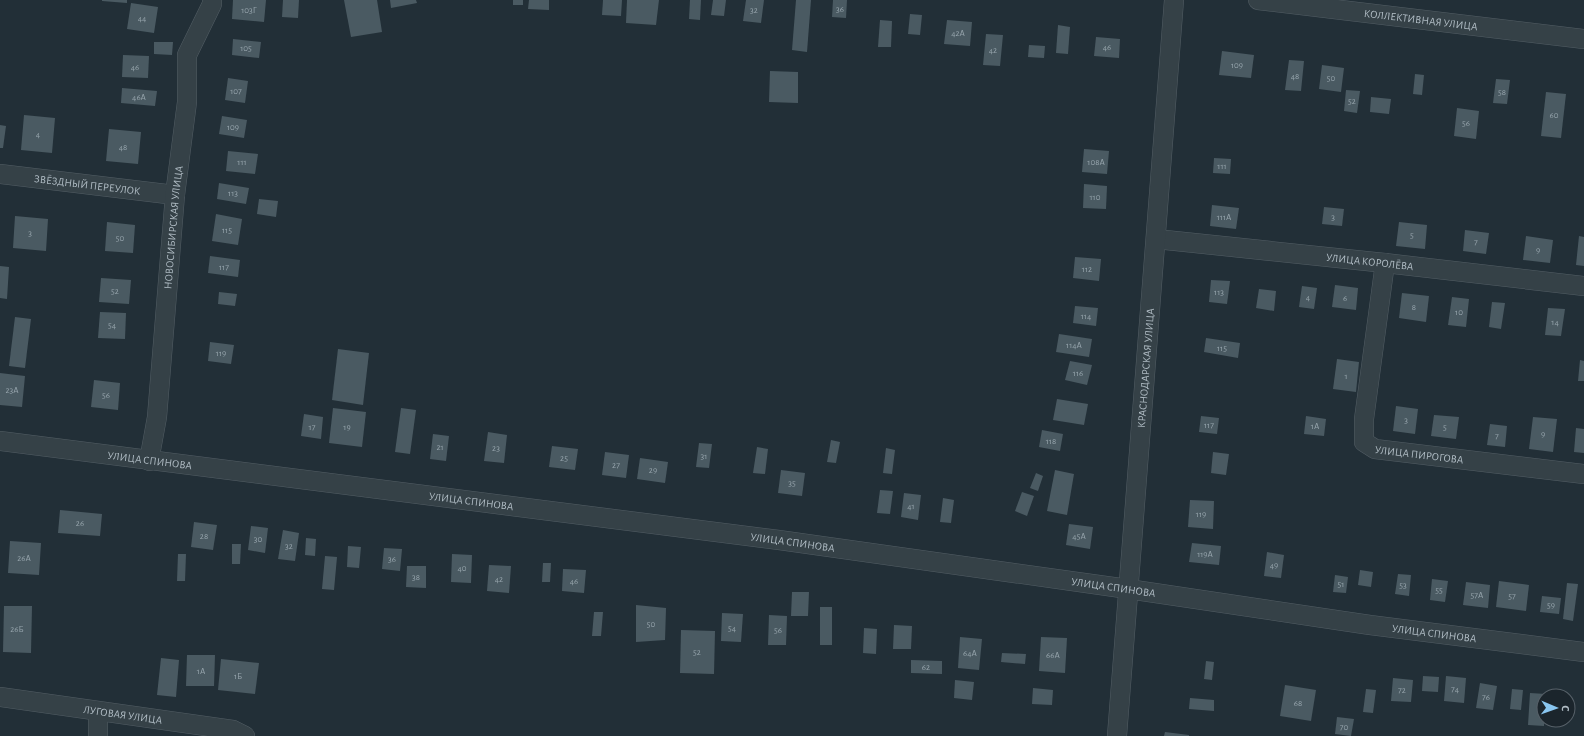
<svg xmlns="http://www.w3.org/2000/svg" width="1584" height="736" font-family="'Alegreya Sans',sans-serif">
	<rect width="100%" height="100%" fill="#222f37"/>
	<g fill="#4a5a62">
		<path d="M102,0H127V3L102,1Z"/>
		<path d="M233,0H266L264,22L232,19Z"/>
		<path d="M283,0H299L298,18L282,17Z"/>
		<path d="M344,0H377L382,32L351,37Z"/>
		<path d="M390,0H416L417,3L391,8Z"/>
		<rect x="513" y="0" width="10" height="5"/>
		<path d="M529,0H549V10L528,9Z"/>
		<path d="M603,0H622L621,16L602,15Z"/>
		<path d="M627,0H659L656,25L626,23Z"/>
		<path d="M690,0H701L700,20L689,19Z"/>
		<path d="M713,0H726L724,16L711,15Z"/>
		<path d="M746,0H764L761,23L743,21Z"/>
		<path d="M796,0H811L807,52L792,50Z"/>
		<path d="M833,0H847L846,18L832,17Z"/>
		<path d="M131,3L158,7L154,33L127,29Z"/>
		<path d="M910,14L922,15L920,35L908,34Z"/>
		<path d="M880,20L892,21L891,47H878Z"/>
		<path d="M947,20L972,22L970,46L944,44Z"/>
		<path d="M1058,25L1070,27L1068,54L1056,53Z"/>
		<path d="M986,34L1003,35L1000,66L983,65Z"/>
		<path d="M1096,37L1120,39L1119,58L1094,56Z"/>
		<path d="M233,39L261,42L259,58L232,55Z"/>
		<path d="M154,42H173L172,55L154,54Z"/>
		<path d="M1029,45L1045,46L1044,58L1028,57Z"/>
		<path d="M1222,51L1254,55L1251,78L1219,75Z"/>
		<path d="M123,55L149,56L148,78L122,77Z"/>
		<path d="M1289,60L1304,61L1301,91L1285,90Z"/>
		<path d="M1322,65L1344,68L1341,92L1319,89Z"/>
		<path d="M770,71L798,72V103L769,102Z"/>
		<path d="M1415,74L1424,75L1422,95L1413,94Z"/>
		<path d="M228,78L248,81L245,103L225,100Z"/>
		<path d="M1496,79L1510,80L1507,104L1493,103Z"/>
		<path d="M122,88L157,91L155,106L121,103Z"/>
		<path d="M1346,90L1360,91L1357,113L1344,111Z"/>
		<path d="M1546,92L1566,94L1561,138L1541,136Z"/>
		<path d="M1371,97L1391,99L1389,114L1370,112Z"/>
		<path d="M1457,108L1479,111L1476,139L1454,136Z"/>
		<path d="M24,115L55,118L52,153L21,150Z"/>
		<path d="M222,116L247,120L244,138L219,134Z"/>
		<path d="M0,125L6,126L3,148H0Z"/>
		<path d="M109,129L141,132L138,164L106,161Z"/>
		<path d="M1084,149L1109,151L1107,174L1082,172Z"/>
		<path d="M228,151L258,154L255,174L226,171Z"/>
		<path d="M1214,158L1231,159L1230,174L1213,173Z"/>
		<path d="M219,183L249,188L246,204L217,199Z"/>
		<path d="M1084,184L1107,186L1106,209L1083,208Z"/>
		<path d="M259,199L278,201L276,217L257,214Z"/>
		<path d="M1212,205L1239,208L1236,229L1210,226Z"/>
		<path d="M1324,207L1344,209L1342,226L1322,224Z"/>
		<path d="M216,214L242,219L238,245L212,241Z"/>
		<path d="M15,216L48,219L46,251L13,248Z"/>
		<path d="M107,222L135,225L133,253L105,251Z"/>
		<path d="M1399,222L1427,225L1425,249L1396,246Z"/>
		<path d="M1465,230L1489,233L1486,254L1463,251Z"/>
		<path d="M1526,236L1553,240L1550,263L1523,260Z"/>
		<path d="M1579,236L1584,237V266L1576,265Z"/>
		<path d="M210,256L240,260L238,277L208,273Z"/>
		<path d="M1075,257L1101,259L1099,281L1073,278Z"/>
		<path d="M0,266L9,267L7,299L0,298Z"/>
		<path d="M101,278L131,280L129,304L99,302Z"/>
		<path d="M1211,280L1230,281L1227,304L1209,302Z"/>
		<path d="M1335,285L1358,288L1356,310L1332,307Z"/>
		<path d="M1302,286L1317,288L1314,309L1299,307Z"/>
		<path d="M1259,289L1276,291L1274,311L1256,308Z"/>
		<path d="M219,292L237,294L235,306L218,304Z"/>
		<path d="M1402,293L1429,296L1426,322L1399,318Z"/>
		<path d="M1452,297L1469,299L1466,327L1448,325Z"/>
		<path d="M1492,302L1505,303L1501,329L1489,327Z"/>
		<path d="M1075,306L1098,308L1096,326L1073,323Z"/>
		<path d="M1548,308L1565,309L1561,336L1545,335Z"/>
		<path d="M100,312L126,313L125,339L98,338Z"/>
		<path d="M15,317L31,319L25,368L9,366Z"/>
		<path d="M1059,334L1092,339L1089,357L1056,352Z"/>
		<path d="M1206,338L1240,343L1238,358L1204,352Z"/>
		<path d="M210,342L234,345L231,364L208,361Z"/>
		<path d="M338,349L369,353L363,405L332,400Z"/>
		<path d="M1337,359L1359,362L1356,392L1333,389Z"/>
		<path d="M1580,360L1584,361V381H1578Z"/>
		<path d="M1070,361L1092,365L1087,385L1065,380Z"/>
		<path d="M0,373L25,376L22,407L0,405Z"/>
		<path d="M94,380L120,383L118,410L91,407Z"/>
		<path d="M1057,399L1088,404L1084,425L1053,420Z"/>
		<path d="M1396,406L1418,409L1415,434L1393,431Z"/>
		<path d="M333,408L366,412L362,447L329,443Z"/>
		<path d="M401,408L416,410L410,454L395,452Z"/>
		<path d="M304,414L323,417L321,439L301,436Z"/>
		<path d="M1434,415L1459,417L1456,439L1431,436Z"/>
		<path d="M1201,416L1219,418L1217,434L1199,432Z"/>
		<path d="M1306,416L1326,419L1324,436L1304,434Z"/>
		<path d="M1533,417L1557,419L1553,452L1529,449Z"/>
		<path d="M1490,424L1507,426L1505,447L1487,445Z"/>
		<path d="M1576,428L1584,429V453L1574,452Z"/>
		<path d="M1042,430L1063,434L1060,451L1039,447Z"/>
		<path d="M488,432L507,435L504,463L484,461Z"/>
		<path d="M433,434L449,436L446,461L430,459Z"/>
		<path d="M831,440L840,442L836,463L827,462Z"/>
		<path d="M699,443L712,444L709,468L696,467Z"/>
		<path d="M552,446L578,449L575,470L549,467Z"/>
		<path d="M757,447L768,449L765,474L753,473Z"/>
		<path d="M886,448L895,450L892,474L883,473Z"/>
		<path d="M605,452L629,455L626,478L602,475Z"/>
		<path d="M1213,452L1229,454L1226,475L1211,473Z"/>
		<path d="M640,458L668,462L665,483L637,479Z"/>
		<path d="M781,470L805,473L802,496L778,493Z"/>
		<path d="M1055,470L1074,474L1067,515L1047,511Z"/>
		<path d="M1036,473L1043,476L1038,491L1030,488Z"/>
		<path d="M880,490L893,491L890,514L877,513Z"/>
		<path d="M1022,492L1034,496L1027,516L1015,511Z"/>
		<path d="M904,493L921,495L918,520L901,517Z"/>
		<path d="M943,498L954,500L951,523L940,522Z"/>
		<path d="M1190,500L1214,501L1213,529L1188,527Z"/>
		<path d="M60,510L102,514L100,536L58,533Z"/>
		<path d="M194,522L217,525L213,550L191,547Z"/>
		<path d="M1069,524L1093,527L1090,549L1066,545Z"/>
		<path d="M251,526L268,528L265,553L248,550Z"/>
		<path d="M283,530L299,533L295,561L278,559Z"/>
		<path d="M306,538L316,539L315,556L305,555Z"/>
		<path d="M10,541L41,543L39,575L8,573Z"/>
		<path d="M1192,543L1221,546L1219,565L1189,562Z"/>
		<path d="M232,544H241L240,564H232Z"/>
		<path d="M348,546L361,547L359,568L347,567Z"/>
		<path d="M384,548L402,549L400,571L382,569Z"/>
		<path d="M1267,552L1284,555L1281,578L1264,576Z"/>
		<path d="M178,554H186L185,581H177Z"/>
		<path d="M452,554L472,555L471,583L451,582Z"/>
		<path d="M325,556L337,557L334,590L322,589Z"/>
		<path d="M543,563H551L550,582H542Z"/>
		<path d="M489,565L511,566L509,593L487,591Z"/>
		<path d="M407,566H426V588L406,587Z"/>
		<path d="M563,569L586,570L584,593L562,591Z"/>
		<path d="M1360,570L1373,572L1371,587L1358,585Z"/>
		<path d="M1398,574L1411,575L1409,596L1395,594Z"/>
		<path d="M1335,575L1348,577L1346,593L1333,592Z"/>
		<path d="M1432,579L1448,581L1445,602L1430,600Z"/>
		<path d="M1499,581L1529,585L1526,611L1496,607Z"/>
		<path d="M1466,582L1490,585L1488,608L1463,605Z"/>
		<path d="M1567,583L1578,584L1573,621L1563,619Z"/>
		<path d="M792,592H809L808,616H791Z"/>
		<path d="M1542,596L1561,598L1559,614L1540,612Z"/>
		<path d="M636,605L666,608L665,640L636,642Z"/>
		<path d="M4,606H32L31,653L3,652Z"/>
		<rect x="820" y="607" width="12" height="38"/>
		<path d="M594,612H603L601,636H592Z"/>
		<path d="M722,613L743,614L741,642L721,641Z"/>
		<path d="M769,615L787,616L786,645H768Z"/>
		<path d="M894,625L912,626L911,649H893Z"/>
		<path d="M864,628L877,629L876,654L863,653Z"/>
		<path d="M681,630L715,631L714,674L680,673Z"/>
		<path d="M960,637L982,639L979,670L958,668Z"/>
		<path d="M1041,637L1067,638L1065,673L1039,671Z"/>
		<path d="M1002,653L1026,654L1025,664L1001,662Z"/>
		<path d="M187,655H215L214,686H186Z"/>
		<path d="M161,658L179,660L176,697L157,695Z"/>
		<path d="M221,659L259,663L255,694L218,690Z"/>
		<path d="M911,660L942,661V674L911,673Z"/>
		<path d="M1206,661L1214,662L1212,680L1204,679Z"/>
		<path d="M1423,676L1439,677L1438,692L1422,691Z"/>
		<path d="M1446,676L1466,678L1464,703L1444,701Z"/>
		<path d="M1393,678L1413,680L1411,702L1391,701Z"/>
		<path d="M955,680L974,682L972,700L954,698Z"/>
		<path d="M1480,683L1497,686L1493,710L1476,708Z"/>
		<path d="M1285,685L1316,690L1311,721L1280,716Z"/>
		<path d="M1033,688L1053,690L1052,705L1032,704Z"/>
		<path d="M1366,689L1376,690L1373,713L1363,712Z"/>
		<path d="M1512,689L1523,690L1521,710L1510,709Z"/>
		<path d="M1530,693L1546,694L1545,696H1544V726L1528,725Z"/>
		<path d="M1190,698L1214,700V711L1189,709Z"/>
		<path d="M1337,717L1354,719L1351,736L1335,734Z"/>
		<path d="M1165,732L1189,735V736H1164Z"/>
	</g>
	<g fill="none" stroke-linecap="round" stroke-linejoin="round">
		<defs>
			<g id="minor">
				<path id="s1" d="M1258,0L1584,39"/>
				<path id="s2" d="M0,174L175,195"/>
				<path id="s3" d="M1156,239L1385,263L1584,286"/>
				<path id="s4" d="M1385,263L1364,419V442L1375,449L1584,474"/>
				<path id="s5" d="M0,441L779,540L1128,589L1370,625L1584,652"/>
				<path id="s6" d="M149,461L157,417L175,195L187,102V55L212,4V0"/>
				<path id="s7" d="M0,697L233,730L245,736"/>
				<path d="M98,712V736"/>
				<path id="s8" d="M1117,736L1174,0"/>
			</g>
		</defs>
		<use href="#minor" stroke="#535e65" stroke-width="20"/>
		<use href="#minor" stroke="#354147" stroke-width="19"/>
	</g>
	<g text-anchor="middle" stroke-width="3" stroke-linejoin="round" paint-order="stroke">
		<g font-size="9" fill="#96a4ac">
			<text x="840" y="12">36</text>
			<text x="249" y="13">103Г</text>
			<text x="754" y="13">32</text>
			<text x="142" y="21">44</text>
			<text x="958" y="36">42А</text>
			<text x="1107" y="50">46</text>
			<text x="246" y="51">105</text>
			<text x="993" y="53">42</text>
			<text x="1237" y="68">109</text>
			<text x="135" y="70">46</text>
			<text x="1295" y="79">48</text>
			<text x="1331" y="81">50</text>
			<text x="236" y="94">107</text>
			<text x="1502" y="95">58</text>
			<text x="139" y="100">46А</text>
			<text x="1352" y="104">52</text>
			<text x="1554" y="118">60</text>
			<text x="1466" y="126">56</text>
			<text x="233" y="130">109</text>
			<text x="38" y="137">4</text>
			<text x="123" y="150">48</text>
			<text x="242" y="165">111</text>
			<text x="1096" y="165">108А</text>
			<text x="1222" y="169">111</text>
			<text x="233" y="196">113</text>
			<text x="1095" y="200">110</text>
			<text x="1224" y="220">111А</text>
			<text x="1333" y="220">3</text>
			<text x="227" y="233">115</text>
			<text x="30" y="236">3</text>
			<text x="1412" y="238">5</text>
			<text x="120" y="241">50</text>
			<text x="1476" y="245">7</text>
			<text x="1538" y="253">9</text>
			<text x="224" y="270">117</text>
			<text x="1087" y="272">112</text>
			<text x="115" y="294">52</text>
			<text x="1219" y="295">113</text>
			<text x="1308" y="300">4</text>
			<text x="1345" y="301">6</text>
			<text x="1414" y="310">8</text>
			<text x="1459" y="315">10</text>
			<text x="1086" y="319">114</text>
			<text x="1555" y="325">14</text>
			<text x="112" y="328">54</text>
			<text x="1074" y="348">114А</text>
			<text x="1222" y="351">115</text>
			<text x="221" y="356">119</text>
			<text x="1078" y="376">116</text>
			<text x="1346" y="379">1</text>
			<text x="12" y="393">23А</text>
			<text x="106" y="398">56</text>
			<text x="1406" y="423">3</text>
			<text x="1209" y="428">117</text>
			<text x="1315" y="429">1А</text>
			<text x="312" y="430">17</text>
			<text x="347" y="430">19</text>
			<text x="1445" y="430">5</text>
			<text x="1543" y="437">9</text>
			<text x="1497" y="439">7</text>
			<text x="1051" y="444">118</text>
			<text x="440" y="450">21</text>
			<text x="496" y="451">23</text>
			<text x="704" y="459">31</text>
			<text x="564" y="461">25</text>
			<text x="616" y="468">27</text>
			<text x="653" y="473">29</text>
			<text x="792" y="486">35</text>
			<text x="911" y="509">41</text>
			<text x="1201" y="517">119</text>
			<text x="80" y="526">26</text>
			<text x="204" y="539">28</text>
			<text x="1079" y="539">45А</text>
			<text x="258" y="542">30</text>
			<text x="289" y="549">32</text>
			<text x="1205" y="557">119А</text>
			<text x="24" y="561">26А</text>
			<text x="392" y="562">36</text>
			<text x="1274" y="568">49</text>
			<text x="462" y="571">40</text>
			<text x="416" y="580">38</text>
			<text x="499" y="582">42</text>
			<text x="574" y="584">46</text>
			<text x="1341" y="587">51</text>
			<text x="1403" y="588">53</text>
			<text x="1439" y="593">55</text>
			<text x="1477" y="598">57А</text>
			<text x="1512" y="599">57</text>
			<text x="1551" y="608">59</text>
			<text x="651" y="627">50</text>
			<text x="732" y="631">54</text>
			<text x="17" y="632">26Б</text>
			<text x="778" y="633">56</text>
			<text x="697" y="655">52</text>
			<text x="970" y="656">64А</text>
			<text x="1053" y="658">66А</text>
			<text x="926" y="670">62</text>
			<text x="201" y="674">1А</text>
			<text x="238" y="679">1Б</text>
			<text x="1455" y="692">74</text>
			<text x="1402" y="693">72</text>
			<text x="1486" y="700">76</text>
			<text x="1298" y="706">68</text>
			<text x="1344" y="730">70</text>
		</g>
		<g font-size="11" fill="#b0bcc4" stroke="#1b252c">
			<text dy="4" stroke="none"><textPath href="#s1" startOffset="164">КОЛЛЕКТИВНАЯ УЛИЦА</textPath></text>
			<text dy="4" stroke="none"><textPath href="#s2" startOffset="88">ЗВЁЗДНЫЙ ПЕРЕУЛОК</textPath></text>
			<text dy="4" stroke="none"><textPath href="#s6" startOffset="235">НОВОСИБИРСКАЯ УЛИЦА</textPath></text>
			<text dy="4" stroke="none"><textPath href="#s3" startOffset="215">УЛИЦА КОРОЛЁВА</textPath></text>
			<text dy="4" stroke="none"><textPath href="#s8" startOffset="369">КРАСНОДАРСКАЯ УЛИЦА</textPath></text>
			<text dy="4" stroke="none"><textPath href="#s4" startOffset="238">УЛИЦА ПИРОГОВА</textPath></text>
			<text dy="4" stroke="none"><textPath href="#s5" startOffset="151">УЛИЦА СПИНОВА</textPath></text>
			<text dy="4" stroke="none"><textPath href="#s5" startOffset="475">УЛИЦА СПИНОВА</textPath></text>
			<text dy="4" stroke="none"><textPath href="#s5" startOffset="799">УЛИЦА СПИНОВА</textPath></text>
			<text dy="4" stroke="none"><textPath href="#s5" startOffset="1123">УЛИЦА СПИНОВА</textPath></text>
			<text dy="4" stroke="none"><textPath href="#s5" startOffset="1447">УЛИЦА СПИНОВА</textPath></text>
			<text dy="4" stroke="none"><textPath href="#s7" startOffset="124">ЛУГОВАЯ УЛИЦА</textPath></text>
		</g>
	</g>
	<g transform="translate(1556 708) rotate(92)"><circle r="19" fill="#1b252c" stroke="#576169"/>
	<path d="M0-3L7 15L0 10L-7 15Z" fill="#89c6f0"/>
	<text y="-6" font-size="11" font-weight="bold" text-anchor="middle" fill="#b0bcc4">С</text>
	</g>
</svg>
